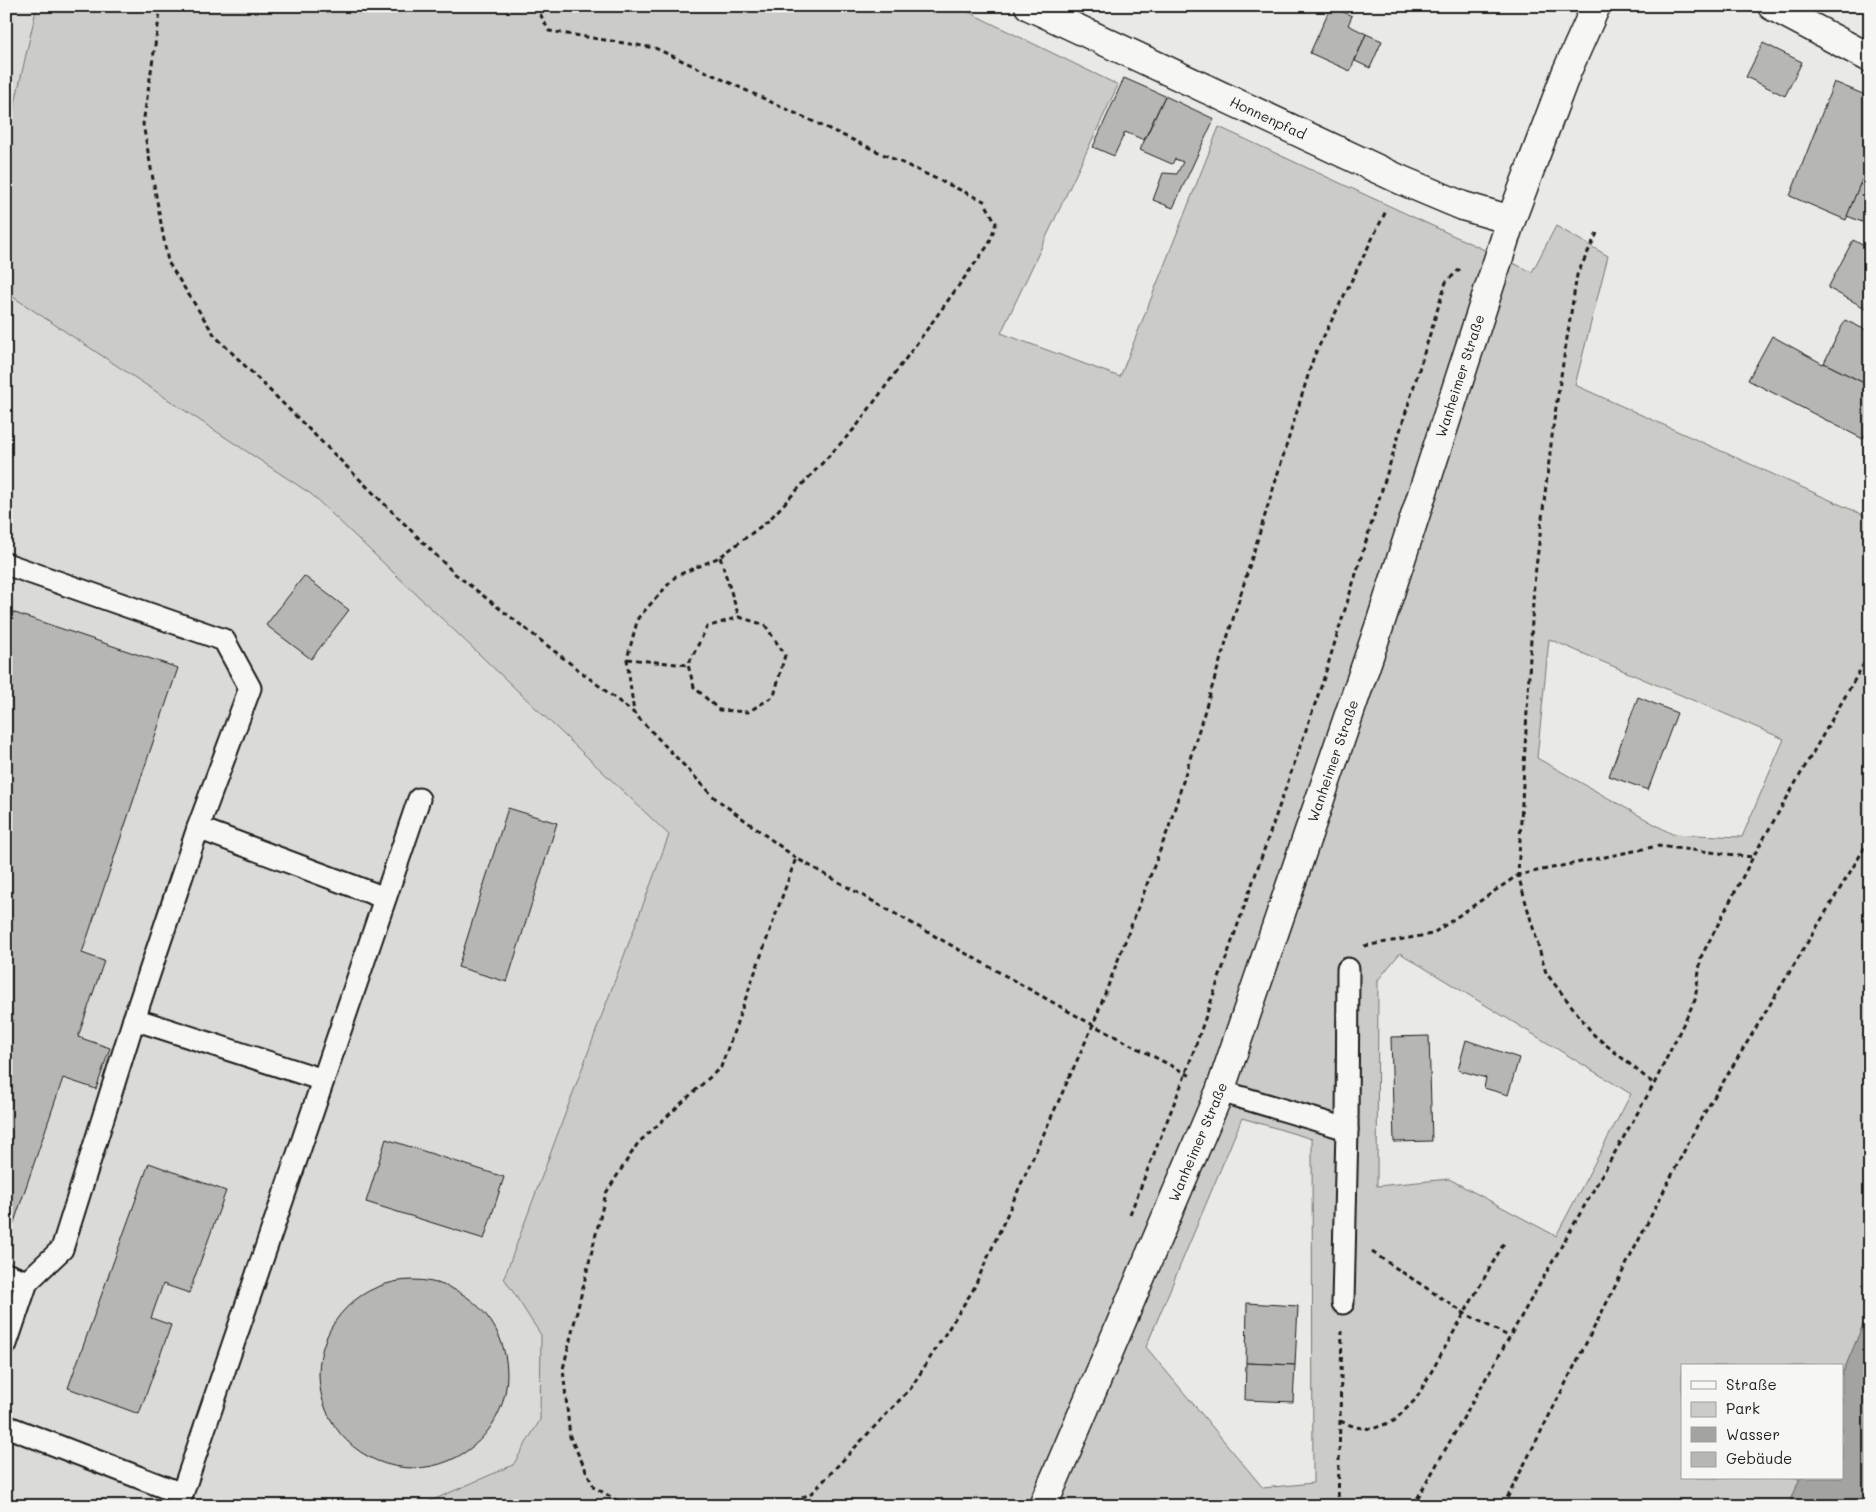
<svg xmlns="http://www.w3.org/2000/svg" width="1876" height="1512" font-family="Mali,sans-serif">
	<rect width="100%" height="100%" fill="#e9e9e5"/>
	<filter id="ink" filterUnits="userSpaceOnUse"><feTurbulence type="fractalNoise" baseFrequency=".02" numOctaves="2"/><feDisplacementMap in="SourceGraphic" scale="10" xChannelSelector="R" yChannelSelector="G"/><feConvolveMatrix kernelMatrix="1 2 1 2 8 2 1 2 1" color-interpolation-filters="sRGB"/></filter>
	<g filter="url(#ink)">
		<path fill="#dadad6" d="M6,6H131L311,494L669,835L504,1277L541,1335L540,1420L513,1465L419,1506H6Z"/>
		<path fill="#cbcbc7" stroke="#747472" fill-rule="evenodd" d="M37,6H956L1118,85L1001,333L1120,377L1219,127L1532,272L1556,226L1608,256L1575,385L1870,518V1308L1842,1375V1366H1682V1478H1800L1789,1506H419L513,1465L540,1420L541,1335L504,1278L669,835L311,494L10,295L6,284V143ZM1549,639L1784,739L1742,837L1672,834L1537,758ZM1400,953L1631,1094L1556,1236L1449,1179L1377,1186L1378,980ZM1242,1118L1312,1139L1313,1483L1263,1488L1146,1347Z"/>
		<path fill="#a3a3a1" stroke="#6d6d6c" d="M1870,1308V1506H1789L1800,1478H1842V1375Z"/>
		<g fill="#b6b6b3" stroke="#1c1c1c">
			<path d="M1331,6H1343L1341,11L1352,16L1348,25L1366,34L1350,71L1310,53Z"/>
			<path d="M1366,34L1382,41L1370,68L1355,61Z"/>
			<path d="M1763,43L1802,62L1785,96L1746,77Z"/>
			<path d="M1124,78L1165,96L1144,140L1125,132L1114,156L1093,147Z"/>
			<path d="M1834,82L1870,97V159L1846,220L1790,196Z"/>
			<path d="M1165,96L1214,119L1173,208L1153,200L1163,173L1177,174L1183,162L1175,159L1172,164L1140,150Z"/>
			<path d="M1860,184L1870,190V213L1865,223L1847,216Z"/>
			<path d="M1853,240L1870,249L1869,310L1828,288Z"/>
			<path d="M1845,320L1870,332V386L1824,363Z"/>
			<path d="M1772,336L1823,364L1824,363L1870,386V426L1863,439L1748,380Z"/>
			<path d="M304,576L349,610L311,659L266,625Z"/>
			<path d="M6,610L178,668L82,953L104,961L78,1037L110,1048L96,1089L63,1078L6,1246Z"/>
			<path d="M1638,697L1677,713L1648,790L1609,776Z"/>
			<path d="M508,808L557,823L507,982L458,967Z"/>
			<path d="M1429,1036L1432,1141L1394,1142L1391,1037Z"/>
			<path d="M1466,1040L1519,1058L1508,1095L1484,1088L1486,1078L1458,1070Z"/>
			<path d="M386,1139L504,1177L484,1239L366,1202Z"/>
			<path d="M149,1163L226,1191L189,1293L163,1284L151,1318L171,1325L139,1414L68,1388Z"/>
			<circle cx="413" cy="1374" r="94"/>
			<path d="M1247,1303L1298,1306L1295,1365L1246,1363Z"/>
			<path d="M1246,1363L1295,1365L1293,1402L1245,1400Z"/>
		</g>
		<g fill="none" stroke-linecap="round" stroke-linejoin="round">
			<defs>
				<g id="service">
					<path d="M6,564L224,640L250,688L198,828L134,1019L62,1249L27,1282"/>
					<path d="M198,828L385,898"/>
					<path d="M134,1019L323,1080"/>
					<path d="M1220,1091L1347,1129L1348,969"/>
					<path d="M6,1274L27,1282L6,1344"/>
					<path d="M1343,1303L1347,1129"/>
					<path d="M6,1426L182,1494"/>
					<path d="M178,1506L419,799"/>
				</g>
				<g id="minor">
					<path d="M1029,6L1401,180L1463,206L1511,220"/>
					<path d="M1772,6L1870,58"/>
					<path d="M1043,1506L1220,1091L1379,627L1511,220L1567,71L1596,6"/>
				</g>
			</defs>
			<use href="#service" stroke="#1c1c1c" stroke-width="25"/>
			<use href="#minor" stroke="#1c1c1c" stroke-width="31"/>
			<g stroke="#1c1c1c" stroke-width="3" stroke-dasharray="5 4" stroke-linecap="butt">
				<path d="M161,6L143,124L168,262L215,336L454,573L634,713L715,798L796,858L1093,1025L1193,1077"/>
				<path d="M536,6L549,31L655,48L984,201L996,223L989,244L856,427L768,521L720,557L676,576L638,618L627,659L634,713"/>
				<path d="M1597,233L1577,275L1554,420L1534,584L1518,875L1546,973L1594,1035L1654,1084"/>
				<path d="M720,557L739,617"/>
				<path d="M739,617L765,625L785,655L774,696L748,712L719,710L694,687L688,665L707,627Z"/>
				<path d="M627,659L688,665"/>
				<path d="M1364,946L1432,934L1518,875L1658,846L1753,857"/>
				<path d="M1130,1214L1186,1073L1322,684L1446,282L1460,269"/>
				<path d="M1372,1252L1464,1313L1510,1337"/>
				<path d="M1340,1421L1355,1427L1372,1429L1394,1421L1416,1399L1504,1243"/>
				<path d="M626,1506L594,1487L570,1437L563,1369L606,1193L638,1143L721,1067L796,858"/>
				<path d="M786,1506L813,1492L911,1388L973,1290L1093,1025L1169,827L1314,356L1387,209"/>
				<path d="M1338,1506L1342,1331"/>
				<path d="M1413,1506L1654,1084L1695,1000L1701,957L1753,857L1870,653"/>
				<path d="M1503,1506L1699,1122L1870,839"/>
			</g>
			<use href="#service" stroke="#f6f6f2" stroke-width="21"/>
			<use href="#minor" stroke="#f6f6f2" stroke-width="28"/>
		</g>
	</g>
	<g text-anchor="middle" stroke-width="4" stroke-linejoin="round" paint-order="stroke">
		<g font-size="14" fill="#1c1c1c" stroke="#f6f6f2">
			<text transform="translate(1268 118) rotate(25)" y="5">Honnenpfad</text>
			<text transform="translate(1460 376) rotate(-72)" y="5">Wanheimer Straße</text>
			<text transform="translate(1333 761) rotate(-71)" y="5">Wanheimer Straße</text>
			<text transform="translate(1198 1142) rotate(-67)" y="5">Wanheimer Straße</text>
		</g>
	</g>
	<rect width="1876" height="1512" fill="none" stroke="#f6f6f2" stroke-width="25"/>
	<rect x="12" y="12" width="1851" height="1487" fill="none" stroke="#1c1c1c" stroke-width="2" filter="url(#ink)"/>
	<rect x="1681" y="1364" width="162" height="115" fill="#f6f6f2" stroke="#9f9f9c"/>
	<rect x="1691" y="1381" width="25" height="8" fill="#f6f6f2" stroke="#9f9f9c"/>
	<text x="1726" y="1390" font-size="15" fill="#1c1c1c">Straße</text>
	<rect x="1691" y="1402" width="25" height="15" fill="#cbcbc7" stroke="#9f9f9c"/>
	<text x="1726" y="1414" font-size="15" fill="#1c1c1c">Park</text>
	<rect x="1691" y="1427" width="25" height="15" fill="#a3a3a1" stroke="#9f9f9c"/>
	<text x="1726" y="1440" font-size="15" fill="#1c1c1c">Wasser</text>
	<rect x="1691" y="1452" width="25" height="15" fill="#b6b6b3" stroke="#9f9f9c"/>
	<text x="1726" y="1464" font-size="15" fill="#1c1c1c">Gebäude</text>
</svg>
